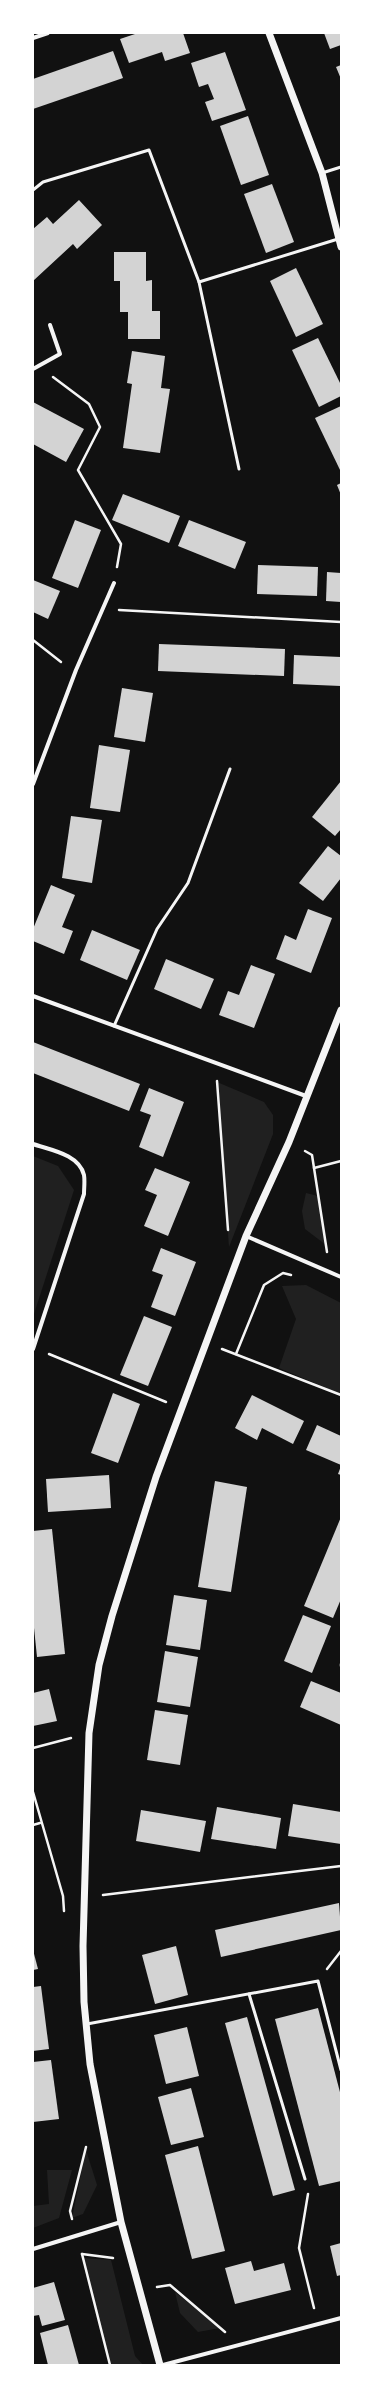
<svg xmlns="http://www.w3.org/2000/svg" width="374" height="2398" font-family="'Open Sans',sans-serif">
	<rect width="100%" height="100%" fill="#111"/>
	<g fill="#202020">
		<path d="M217,1082L264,1102L273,1115V1134L229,1247Z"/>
		<path d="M33,1156L58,1166L74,1190L33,1317Z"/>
		<path d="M306,1193L318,1196L326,1245L305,1229L302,1211Z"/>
		<path d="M306,1285L341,1303V1394L279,1368L296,1319L282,1286Z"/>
		<path d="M86,2150L97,2185L83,2214L72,2218Z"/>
		<path d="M47,2170H72L59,2218L33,2228V2206L49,2204Z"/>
		<path d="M83,2258L111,2260L135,2356L143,2365H110Z"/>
		<path d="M175,2292L220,2328L198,2332L180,2313Z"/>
	</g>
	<g fill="#d3d3d3">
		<path d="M138,33H183L190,53L165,61L162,52L129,63L120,39Z"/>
		<path d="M324,33H341V45L330,49Z"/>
		<path d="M113,51L123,78L33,109V79Z"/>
		<path d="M225,52L246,110L212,121L205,102L214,99L208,84L199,87L191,63Z"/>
		<path d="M341,65V79L336,67Z"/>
		<path d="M248,116L269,175L241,185L220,126Z"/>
		<path d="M272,184L294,242L266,253L244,194Z"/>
		<path d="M79,200L102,225L77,249L73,244L33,281V229L47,217L53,224Z"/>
		<path d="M114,252H146V281L152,280V311H160V339H128V312H120V281H114Z"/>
		<path d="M296,268L323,324L296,337L270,281Z"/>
		<path d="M318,338L341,385V396L319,407L292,350Z"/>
		<path d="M132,351L165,356L161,388L170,389L160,453L123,448L132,384L127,383Z"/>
		<path d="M33,402L84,429L66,462L33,444Z"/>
		<path d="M341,406V472L315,418Z"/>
		<path d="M341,483V495L337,485Z"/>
		<path d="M123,494L180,516L169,543L112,520Z"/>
		<path d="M75,520L101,530L78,588L52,578Z"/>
		<path d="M189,520L246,542L235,569L178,546Z"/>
		<path d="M258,565L318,567L317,596L257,594Z"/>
		<path d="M327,572L341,573V602L326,601Z"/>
		<path d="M33,580L60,591L48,619L33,612Z"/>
		<path d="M159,644L285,649L284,676L158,671Z"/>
		<path d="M294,655L341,657V686L293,684Z"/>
		<path d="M122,688L153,693L145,742L114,737Z"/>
		<path d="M99,745L130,750L120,812L90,808Z"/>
		<path d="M341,781V829L335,836L312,817Z"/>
		<path d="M71,816L102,820L92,883L62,878Z"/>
		<path d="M328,846L341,856V878L323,901L299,883Z"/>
		<path d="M51,885L75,895L62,927L73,931L64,954L33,941V929Z"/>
		<path d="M308,909L332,918L311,973L276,959L285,935L296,940Z"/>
		<path d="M92,930L140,950L127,980L80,960Z"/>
		<path d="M166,959L214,979L201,1009L154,989Z"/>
		<path d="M251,965L275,974L254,1028L219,1015L228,991L239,995Z"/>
		<path d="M33,1042L140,1084L129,1111L33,1073Z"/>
		<path d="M149,1088L184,1102L163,1157L139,1147L151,1115L140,1111Z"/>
		<path d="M155,1168L190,1182L168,1236L144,1226L157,1195L145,1190Z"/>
		<path d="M161,1248L196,1262L175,1316L151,1307L163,1275L152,1271Z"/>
		<path d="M144,1316L172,1327L148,1386L120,1375Z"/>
		<path d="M113,1393L140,1404L118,1463L91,1453Z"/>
		<path d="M252,1395L304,1421L293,1444L262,1428L257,1440L235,1428Z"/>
		<path d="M317,1425L341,1436V1465L306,1450Z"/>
		<path d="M341,1466V1475L338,1474Z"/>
		<path d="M109,1475L111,1508L48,1512L46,1479Z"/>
		<path d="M215,1481L247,1487L231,1592L198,1587Z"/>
		<path d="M341,1517V1599L333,1618L304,1606Z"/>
		<path d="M52,1529L65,1654L37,1657L33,1618V1531Z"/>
		<path d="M174,1595L207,1600L200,1650L166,1645Z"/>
		<path d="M303,1615L331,1626L312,1673L284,1661Z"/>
		<path d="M165,1651L198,1657L190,1707L157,1702Z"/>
		<path d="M311,1681L341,1693V1725L300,1707Z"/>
		<path d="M49,1689L57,1721L33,1726V1693Z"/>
		<path d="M155,1710L188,1715L180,1765L147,1760Z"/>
		<path d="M293,1804L341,1812V1844L288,1836Z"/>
		<path d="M217,1807L281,1818L276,1849L211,1839Z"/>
		<path d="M141,1810L206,1821L200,1852L136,1841Z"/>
		<path d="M339,1903L341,1930L221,1957L215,1930Z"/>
		<path d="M176,1946L188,1995L155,2004L142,1955Z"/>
		<path d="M33,1950L38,1969L33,1970Z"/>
		<path d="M41,1986L49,2049L33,2051V1987Z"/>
		<path d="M318,2008L341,2096V2181L319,2186L275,2019Z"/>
		<path d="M247,2017L295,2190L273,2196L225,2023Z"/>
		<path d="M187,2027L199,2076L166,2084L154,2035Z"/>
		<path d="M51,2060L59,2119L33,2122V2062Z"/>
		<path d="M191,2088L204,2137L171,2145L158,2097Z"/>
		<path d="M198,2146L225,2251L192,2259L165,2155Z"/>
		<path d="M341,2243V2275L337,2276L330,2246Z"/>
		<path d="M251,2261L254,2271L284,2263L291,2290L235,2304L225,2268Z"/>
		<path d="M54,2282L65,2320L42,2326L39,2315L33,2316V2288Z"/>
		<path d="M68,2325L79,2365H48L40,2333Z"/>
	</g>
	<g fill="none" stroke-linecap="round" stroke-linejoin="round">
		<g stroke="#f5f5f5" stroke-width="2.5">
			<path d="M53,377L89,404L100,427L78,470L121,544L117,567"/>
			<path d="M119,610L341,622"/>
			<path d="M33,640L61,662"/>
			<path d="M217,1081L228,1230"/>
			<path d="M305,1151L312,1155L327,1252"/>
			<path d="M314,1168L341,1161"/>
			<path d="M222,1349L341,1395"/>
			<path d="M49,1354L166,1402"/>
			<path d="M236,1354L264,1285L283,1273L291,1275"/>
			<path d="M341,1664V1666"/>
			<path d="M33,1748L71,1738"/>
			<path d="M33,1792L63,1896L64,1911"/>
			<path d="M33,1825L40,1823"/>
			<path d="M103,1895L341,1866"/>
			<path d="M327,1969L341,1951"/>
			<path d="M308,2194L299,2248L314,2308"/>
			<path d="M72,2219L70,2211L86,2147"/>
			<path d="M82,2254L113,2258"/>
			<path d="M82,2254L110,2365"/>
			<path d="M157,2287L170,2285L225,2332"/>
		</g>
		<g stroke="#f5f5f5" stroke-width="3">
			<path d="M322,173L341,167"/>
			<path d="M33,190L43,182L149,150L199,282L338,239"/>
			<path d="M199,282L239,469"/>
			<path d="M114,1026L157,929L188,883L230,769"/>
			<path d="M249,1994L305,2179"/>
			<path d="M87,2024L318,1981L341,2070"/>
		</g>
		<g stroke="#f5f5f5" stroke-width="4">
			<path d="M33,38L48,33"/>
			<path d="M33,369L60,354L50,325"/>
			<path d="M33,784L76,670L114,583"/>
			<path d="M33,996L306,1096"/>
			<path d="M33,1144C50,1150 79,1154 84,1175C85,1181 84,1188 84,1194L33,1349"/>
			<path d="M246,1236L341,1277"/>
			<path d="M33,2249L121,2222"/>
			<path d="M163,2365L341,2318"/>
		</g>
		<g stroke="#f5f5f5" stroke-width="7">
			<path d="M269,33L322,173L341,247"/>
			<path d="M160,2365L121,2222L90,2064L84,2002L83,1946L89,1733L99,1665L112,1616L156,1477L246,1236L289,1142L341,1010"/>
		</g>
	</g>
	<rect width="374" height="2398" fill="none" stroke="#ffffff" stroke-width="68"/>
</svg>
